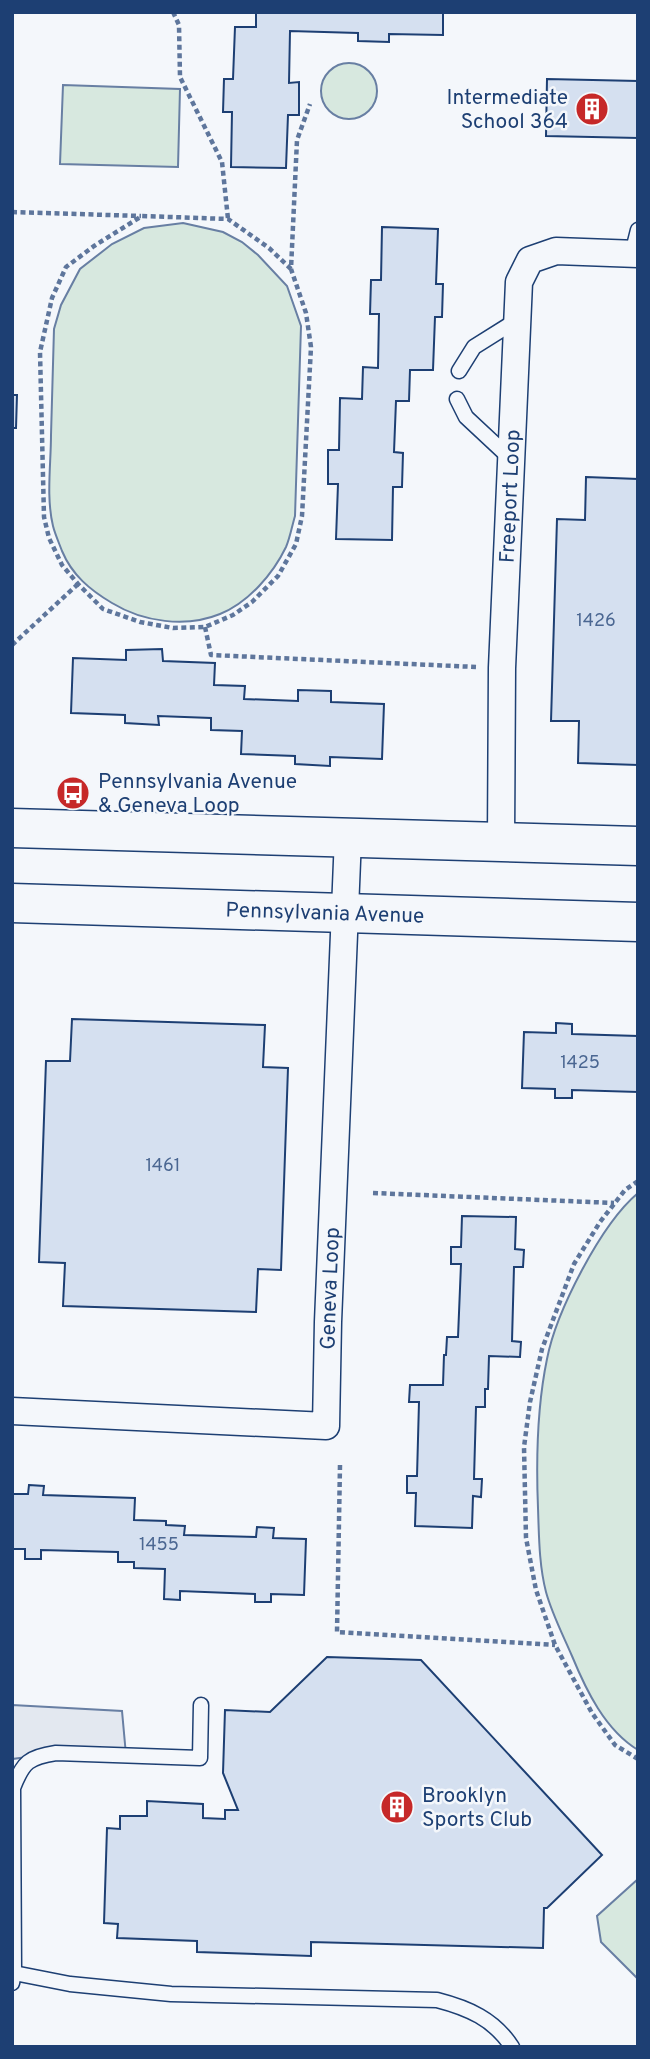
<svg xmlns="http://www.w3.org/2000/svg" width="650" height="2059" font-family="Overpass,sans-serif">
	<rect width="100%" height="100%" fill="#f4f7fb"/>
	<g fill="#d7e8df" stroke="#687fa3" stroke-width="2">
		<circle cx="349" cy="91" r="28"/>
		<path d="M63,85L180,89L178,167L60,164Z"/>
		<path d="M183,223L223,232L242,242L258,255L287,286L301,326L295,516C292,526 290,538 286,547C273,574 248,603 220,614C186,628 143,622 112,603C90,590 72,575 62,551C59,543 55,534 53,526C46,497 51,464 51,435C52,400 53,364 54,329L61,305L80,269L112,244L144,228Z"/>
		<path d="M638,1193V1750C605,1730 586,1690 572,1656C563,1635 552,1614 546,1592C539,1565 539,1536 538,1508C536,1459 537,1407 547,1359C556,1312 601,1224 638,1193Z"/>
		<path d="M638,1879V1979L601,1942L597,1916Z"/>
	</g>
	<path fill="#e3e8f0" stroke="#687fa3" stroke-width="2" d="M12,1705L122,1711L126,1755L35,1756L12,1759Z"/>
	<g fill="#d5e0f0" stroke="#1d3f73" stroke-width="2">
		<path d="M256,12H443V35L389,34V42L358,41V33L290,31L289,83L299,82V115H288L286,168L231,167L232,112H223L224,79H233L235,27H256Z"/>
		<path d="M547,79L638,81V138L546,136Z"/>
		<path d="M382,227L438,229L436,284H443L442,317H435L433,370H410L409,401H396L394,452L403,453L402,487H393L392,540L336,539L338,484H328V450H339L340,398L362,399L363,367L378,368L379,314H370L371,280H381Z"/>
		<path d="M12,395H17L16,428H12Z"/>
		<path d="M586,477L638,479V765L578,763L579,721H551L557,519L585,520Z"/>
		<path d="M162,649L163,661L215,663L214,685L245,686L244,699L298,701V690L331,691V702L384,704L382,759L330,757V766L295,764V756L241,754L242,731L211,730V718L158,716L159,725L125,723V715L71,713L73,658L126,660V650Z"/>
		<path d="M72,1019L265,1025L263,1067L288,1068L281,1270L258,1269L256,1312L63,1306L65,1263L39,1262L46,1061H70Z"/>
		<path d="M556,1023L572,1024V1034L638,1036V1092L572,1090V1098H555V1089L522,1088L524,1032L556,1033Z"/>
		<path d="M462,1216L516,1217L515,1249L524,1250L523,1267H514L512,1341L521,1342L520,1357L489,1356L488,1389H485V1407H476L474,1479H482L481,1497L473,1496L472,1528L415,1526L416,1493H407V1476H417L419,1402H409L410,1385H443L444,1355H446L447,1337H458L461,1264H451V1247H461Z"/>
		<path d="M29,1485L44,1486L43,1495L135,1498L134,1520L166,1521V1525L185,1526L184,1535L256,1537L257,1527L274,1528L273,1538L306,1539L304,1595L271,1594V1602H255V1594L180,1591V1600L164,1599L165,1569L134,1568V1562H118V1552L41,1550V1559H25V1549H12V1494H28Z"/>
		<path d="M327,1657L421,1660L602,1855L547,1908H544L543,1948L311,1942V1956L197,1952V1941L117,1938L118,1924L104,1923L107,1828L120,1829V1816H147V1801L203,1804V1818L225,1819V1810H238L223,1773L225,1710L270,1712Z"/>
	</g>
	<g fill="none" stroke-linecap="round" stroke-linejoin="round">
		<defs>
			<g id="service">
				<path d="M632,254L638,230"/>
				<path d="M459,371L474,347L517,320"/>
				<path d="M457,399L466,417L511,459"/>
				<path d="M14,1973L70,1984L171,1994L437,2000C468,2008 494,2019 512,2047"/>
				<path d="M12,1983L14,1973L13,1788C23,1762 29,1757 56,1753L200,1758L201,1705"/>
			</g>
			<g id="minor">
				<path id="s1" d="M501,842L502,668L519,282L530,260L556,251L638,254"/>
				<path id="s2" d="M12,1411L326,1426L328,1322L348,837"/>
			</g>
			<g id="primary">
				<path d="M12,828L638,846"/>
				<path id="s3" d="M12,903L638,922"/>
			</g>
		</defs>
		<use href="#service" stroke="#1d3f73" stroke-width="17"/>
		<use href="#minor" stroke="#1d3f73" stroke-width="29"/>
		<use href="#primary" stroke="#1d3f73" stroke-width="41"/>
		<g stroke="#5e769c" stroke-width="4.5" stroke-dasharray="5 3.5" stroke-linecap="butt">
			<path d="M173,12L179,25L180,77L222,162L228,219"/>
			<path d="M12,212L141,216"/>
			<path d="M291,269L269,248L228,219L142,216L94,246L66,267L52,298L40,352L44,517L49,538L62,565L78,584L103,609L140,622L173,628L205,627L233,615L252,602L278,576L296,544L302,516L311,347L306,313L291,269L297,140L310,104"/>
			<path d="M205,627L211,655L476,667"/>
			<path d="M12,645L78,584"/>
			<path d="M638,1181L625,1190L600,1222L574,1264L542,1349L530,1402L524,1447L526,1538L536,1590L555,1645L592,1713L615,1745L638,1759"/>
			<path d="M373,1193L614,1203"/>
			<path d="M340,1465L337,1632L555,1645"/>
		</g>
		<use href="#service" stroke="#f4f7fb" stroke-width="14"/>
		<use href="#minor" stroke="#f4f7fb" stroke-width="26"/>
		<use href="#primary" stroke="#f4f7fb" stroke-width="38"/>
	</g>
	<defs>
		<symbol id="building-disc" viewBox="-11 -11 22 22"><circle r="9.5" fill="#c62828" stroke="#f4f7fb"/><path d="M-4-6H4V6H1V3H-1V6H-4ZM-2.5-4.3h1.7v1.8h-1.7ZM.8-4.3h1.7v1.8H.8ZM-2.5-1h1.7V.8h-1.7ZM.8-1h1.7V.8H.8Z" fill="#fff"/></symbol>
		<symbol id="bus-disc" viewBox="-11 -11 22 22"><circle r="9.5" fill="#c62828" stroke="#f4f7fb"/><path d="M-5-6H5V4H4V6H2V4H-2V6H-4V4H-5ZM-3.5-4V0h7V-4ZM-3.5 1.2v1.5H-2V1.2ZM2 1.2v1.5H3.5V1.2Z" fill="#fff"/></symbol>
	</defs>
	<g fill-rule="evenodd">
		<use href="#building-disc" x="573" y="90" width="38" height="38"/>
		<use href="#bus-disc" x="54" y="774" width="38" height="38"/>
		<use href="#building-disc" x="378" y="1788" width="38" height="38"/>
	</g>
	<g text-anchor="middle" stroke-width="5" stroke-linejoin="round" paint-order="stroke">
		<g font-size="18" fill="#4b6792">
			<text x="596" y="626">1426</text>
			<text x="580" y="1068">1425</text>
			<text x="163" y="1171">1461</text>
			<text x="159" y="1550">1455</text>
		</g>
		<g font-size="21" fill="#1d3f73" stroke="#f4f7fb" text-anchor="start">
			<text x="568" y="104" text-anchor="end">Intermediate<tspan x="568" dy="24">School 364</tspan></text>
			<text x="98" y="788">Pennsylvania Avenue<tspan x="98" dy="24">&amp; Geneva Loop</tspan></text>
			<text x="422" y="1802">Brooklyn<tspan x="422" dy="24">Sports Club</tspan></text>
		</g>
		<g font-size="21" fill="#1d3f73" stroke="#f4f7fb">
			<text dy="7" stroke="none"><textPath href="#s1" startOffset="346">Freeport Loop</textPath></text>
			<text dy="7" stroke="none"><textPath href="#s3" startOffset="313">Pennsylvania Avenue</textPath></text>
			<text dy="7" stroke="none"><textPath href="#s2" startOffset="452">Geneva Loop</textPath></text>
		</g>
	</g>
	<rect width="650" height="2059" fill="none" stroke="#1d3f73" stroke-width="28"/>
</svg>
